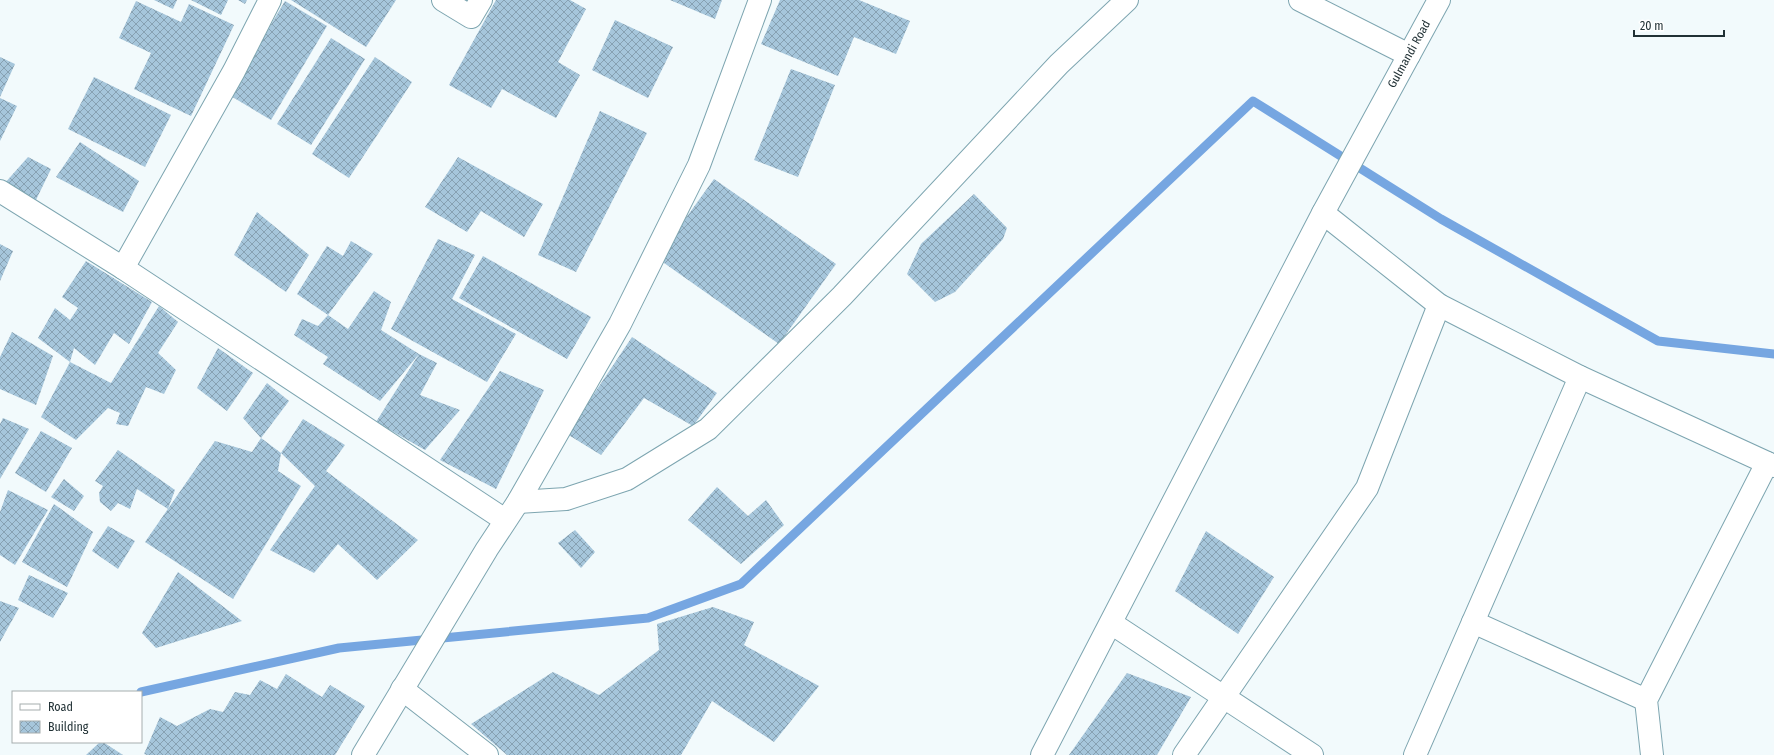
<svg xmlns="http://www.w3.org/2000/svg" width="1774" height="755" font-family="'Fira Sans Condensed',sans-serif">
	<defs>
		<pattern id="building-cross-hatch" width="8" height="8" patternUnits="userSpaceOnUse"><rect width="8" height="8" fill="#a6c6db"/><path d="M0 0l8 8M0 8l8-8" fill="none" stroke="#87a1b2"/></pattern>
	</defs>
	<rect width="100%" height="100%" fill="#f2fafc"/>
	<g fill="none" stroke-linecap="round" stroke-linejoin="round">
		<path stroke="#76a6e1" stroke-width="9" d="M141,692L339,648L648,618L741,584L1253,101L1441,219L1658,341L1774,354"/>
	</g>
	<g fill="url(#building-cross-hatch)">
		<path d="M154,0H177L173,9Z"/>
		<path d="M191,0H228L221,15Z"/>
		<path d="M238,0H247L245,4Z"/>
		<path d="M291,0H396L366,47Z"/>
		<path d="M496,0H570L586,9L558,62L580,75L556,118L502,89L491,108L449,85Z"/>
		<path d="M670,0H722L715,19Z"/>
		<path d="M780,0H859L910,21L896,54L854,37L838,76L761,44Z"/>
		<path d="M136,1L181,22L189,4L234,25L191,116L134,89L151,53L119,38Z"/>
		<path d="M285,1L327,26L271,120L229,95Z"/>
		<path d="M615,20L673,47L648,98L592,70Z"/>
		<path d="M331,38L365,59L311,145L277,124Z"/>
		<path d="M0,57L15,64L0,97Z"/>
		<path d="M375,57L412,82L349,178L312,154Z"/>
		<path d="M791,69L835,85L798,177L754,160Z"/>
		<path d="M94,77L171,115L145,167L68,129Z"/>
		<path d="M0,98L17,106L0,141Z"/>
		<path d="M600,111L647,133L576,272L538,255Z"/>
		<path d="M80,142L139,181L123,212L56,177Z"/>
		<path d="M28,157L51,169L34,204L4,184Z"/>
		<path d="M458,157L543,204L524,237L481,211L467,232L425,207Z"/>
		<path d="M714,179L836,264L779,344L657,258Z"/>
		<path d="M974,194L1007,228L1003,239L955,292L935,302L907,274L921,244Z"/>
		<path d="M257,212L309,255L286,292L234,255Z"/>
		<path d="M438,239L475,255L452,299L516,334L487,382L391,329Z"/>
		<path d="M351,241L373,254L328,315L348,329L374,291L391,302L381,330L419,354L437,363L420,395L460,410L425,450L376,422L419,354L380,401L323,364L328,357L294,335L302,319L318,326L328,315L297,294L327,246L343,256Z"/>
		<path d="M0,244L13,251L0,281Z"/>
		<path d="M483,256L591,317L567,359L459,298Z"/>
		<path d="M86,261L152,302L129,344L114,333L95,365L74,348L70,362L38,338L55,308L70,320L78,308L62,297Z"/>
		<path d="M159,306L178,322L158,353L176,370L164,394L146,387L128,426L116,424L120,413L108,408L76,440L41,417L70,362L111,383Z"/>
		<path d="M12,332L53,356L36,405L0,389V357Z"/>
		<path d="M632,337L717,393L693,426L644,398L601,455L567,434Z"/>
		<path d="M218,348L253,373L227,411L197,388Z"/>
		<path d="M500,371L544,390L496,489L440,460Z"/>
		<path d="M267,383L289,401L261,438L243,418Z"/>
		<path d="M3,418L29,429L0,479V424Z"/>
		<path d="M303,419L345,445L326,471L418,540L377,580L338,544L314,573L270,550L315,486L281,453Z"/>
		<path d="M41,431L72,448L46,492L15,473Z"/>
		<path d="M261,438L281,453L278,471L301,486L233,599L145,542L215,441L252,452Z"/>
		<path d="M118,450L175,490L168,509L137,489L130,509L118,503L111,511L100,502L99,493L103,486L95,481Z"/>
		<path d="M64,479L84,496L74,511L51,497Z"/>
		<path d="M717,487L748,516L766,500L784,525L741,564L688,520Z"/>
		<path d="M8,490L48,510L15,565L0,555V512Z"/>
		<path d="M54,504L93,532L67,587L22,562Z"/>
		<path d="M108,526L135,541L118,569L92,551Z"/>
		<path d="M575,530L595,552L581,568L558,543Z"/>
		<path d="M1206,531L1274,577L1238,634L1175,591Z"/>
		<path d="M178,572L242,621L156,648L142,633Z"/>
		<path d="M29,575L68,593L53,618L18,600Z"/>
		<path d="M0,601L19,608L0,642Z"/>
		<path d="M713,607L754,622L744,645L819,686L774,742L712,701L681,755H507L471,724L553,672L599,695L659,650L657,624Z"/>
		<path d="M1127,673L1191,697L1157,755H1069Z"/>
		<path d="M286,674L322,697L330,685L365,706L335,755H147L144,754L160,717L177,726L210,709L223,712L235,692L250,695L260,680L277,689Z"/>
		<path d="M100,742H103L123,755H86Z"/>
	</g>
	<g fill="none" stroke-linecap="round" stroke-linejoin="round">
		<defs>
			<g id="street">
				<path d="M443,0L471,17L481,0"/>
				<path d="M1300,0L1409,55"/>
				<path d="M0,191L123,268L505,520"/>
				<path d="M1323,213L1439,305L1580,377L1774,466"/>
				<path d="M123,268L234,71L270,0"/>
				<path d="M518,502L566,499L627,479L708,429L842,296L1059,64L1127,0"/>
				<path d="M1473,622L1646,700"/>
				<path d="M1111,623L1312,755"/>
				<path d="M402,689L487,755"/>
				<path d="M363,755L487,549L518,502L620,324L699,165L760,0"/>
				<path d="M1184,755L1367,488L1439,305"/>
				<path d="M1415,755L1580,377"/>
				<path d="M1652,755L1646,700L1767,463"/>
			</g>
			<path id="secondary" d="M1042,755L1323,213L1439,0"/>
		</defs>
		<use href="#street" stroke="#7da5b0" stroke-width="24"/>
		<use href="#secondary" stroke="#7da5b0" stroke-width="24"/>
		<use href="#street" stroke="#fff" stroke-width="22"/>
		<use href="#secondary" stroke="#fff" stroke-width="22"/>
	</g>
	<g text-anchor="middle" stroke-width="3" stroke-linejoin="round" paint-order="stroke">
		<g font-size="12" fill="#213135" stroke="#fff">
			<text transform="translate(1409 54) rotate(-61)" y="4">Gulmandi Road</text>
		</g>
	</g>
	<rect x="12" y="691" width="130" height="52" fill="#ffffff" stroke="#a6adae"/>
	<rect x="20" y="704" width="20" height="6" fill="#ffffff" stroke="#a6adae"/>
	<text x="48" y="711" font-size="12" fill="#213135">Road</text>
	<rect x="20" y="721" width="20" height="12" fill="url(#building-cross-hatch)" stroke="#a6adae"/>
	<text x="48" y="731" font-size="12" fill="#213135">Building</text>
	<path d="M1634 30v6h90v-6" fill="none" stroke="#213135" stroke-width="2"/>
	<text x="1640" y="30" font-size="12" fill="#213135" stroke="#ffffff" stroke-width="3" paint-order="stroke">20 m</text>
</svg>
